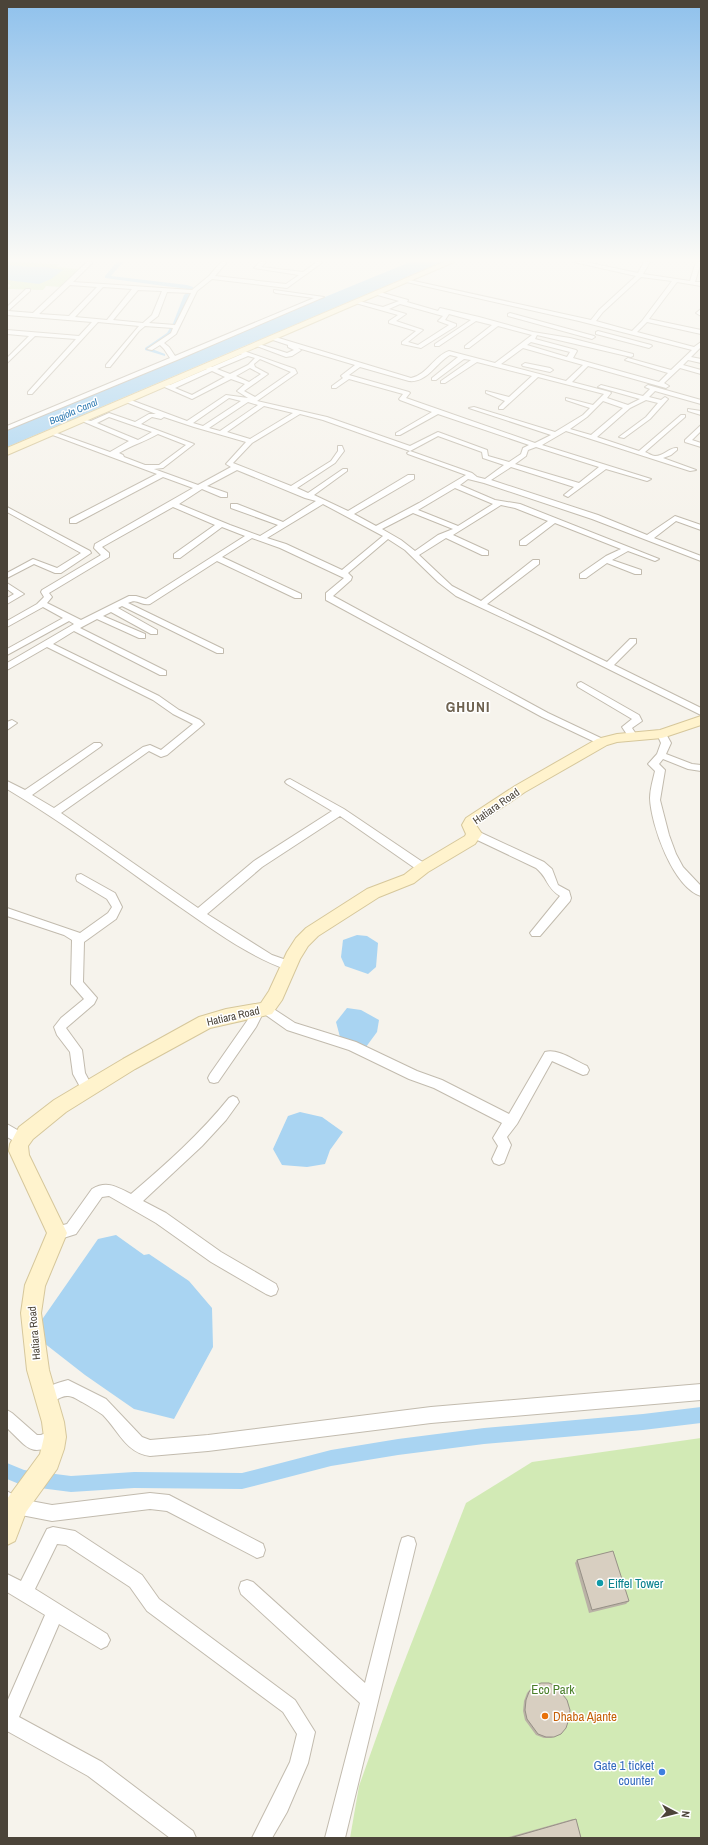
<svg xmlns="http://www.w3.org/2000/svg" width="708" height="1845" font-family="'Archivo Narrow',sans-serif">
	<rect width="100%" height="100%" fill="#f6f3ec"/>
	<g fill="#d2eab5">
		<path d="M7,262L59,264L57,267L79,269L61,287L46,286L43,290L7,289L11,285L7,284Z"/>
		<path d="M701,1438V1838H350L359,1786L394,1688L466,1503L532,1462Z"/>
	</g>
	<g fill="#a9d4f2">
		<path d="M410,262H442L7,447V428Z"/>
		<path d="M7,265L31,267H45L63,270L51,279L39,284L7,280Z"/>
		<path d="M357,935L367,936L378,943L376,967L368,974L345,966L341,957L343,940Z"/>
		<path d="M347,1008L361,1010L379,1020L377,1032L363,1051L340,1037L336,1022Z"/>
		<path d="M300,1112L322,1117L343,1132L330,1150L325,1164L307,1167L282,1165L273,1149L288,1116Z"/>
		<path d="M116,1235L144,1255L149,1254L189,1281L212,1308L213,1347L174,1419L134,1409L85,1375L44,1343L41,1321L98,1239Z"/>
	</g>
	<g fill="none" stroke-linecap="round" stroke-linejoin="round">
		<g fill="#a9d4f2" fill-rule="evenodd">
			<path d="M117,262H123L111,276L187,285L193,287V291L190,293L187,289L105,278V276Z"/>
			<path d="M187,293L190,295L177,325L172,326L184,295Z"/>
			<path d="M170,328L175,329L171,335L152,349L165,354V356L145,350V348L167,333Z"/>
			<path d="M701,1407V1423L643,1430L484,1444L398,1455L331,1466L242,1489L134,1488L71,1492L24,1486L7,1479V1463L24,1470L71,1476L134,1472L242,1473L331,1450L398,1439L484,1428L643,1414Z"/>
		</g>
		<defs>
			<g id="street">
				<path d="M87,262H93L73,282L192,290L209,276L221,262H227L215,276L286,284L299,275L254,268L260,262H266L261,267L303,272L317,262H323L287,288L212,279L197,291L176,334L164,343L169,347L175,356L314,298L276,293L274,292V290L324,297L177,360L7,430V426L170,358L164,349L160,345L152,350L147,349L171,333L173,328L145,326L139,331L110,367H106V365L139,326L98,322L32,394H28V392L76,339L35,336L7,363V358L29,336L7,334V330L79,336L92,322L7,315V307L26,289H30V291L8,311L33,313ZM70,285L97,287L69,316L39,314ZM103,287L132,289L107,320L75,317ZM138,290L162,291L152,315L143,323L113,320ZM167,292L191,293L175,325L149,323L158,316Z"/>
				<path d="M574,262H585L638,273L644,262H650L643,274L690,281L696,262H701L695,282H701V286L677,282L649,319L701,330V334L647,322L637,332L694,347L701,342V347L691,357L701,359V363L688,360L683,365L701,370V374L680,368L664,383L669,386L666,388L588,366L572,382L610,392L611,393L607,398L628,405L640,399L598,387L601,385L643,396L650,389L645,387L648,385L701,400V404L655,391L649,397L661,400L665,397L668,399L650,419L624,438L619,437L646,417L658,403L646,400L630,408L597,437L639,451L681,415H685V417L645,452C648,453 652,456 655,456C664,456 670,447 677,448V450L671,455L663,458L696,470L690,471L566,431L542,445L651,479L647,481L606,469L568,497L564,495L574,487L511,467L491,480L598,515L647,535L675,516L701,525V530L676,521L654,538L701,556V561L592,519L484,483L468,479L460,485L495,500L520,504L659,559L655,561L628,551L612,560L641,570V574H635L607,563L586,578H580V574L606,556L621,549L555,523L526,545H520V541L548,521L515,508L501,505L453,535L488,551V555H482L446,538L419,555L452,586L481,601L533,560H539V564L487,604L607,662L630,639H636V643L614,665L701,708V715L546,638L456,596L438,582L405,550L388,539L348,573L352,577L351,580L333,596L548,713L605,740L607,742L602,745L599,744L542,717L326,600V593L344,578L280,548L252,538L222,557L301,594V598H295L217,561L150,604C140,606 138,598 128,603L223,649V653H217L122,606L118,608L157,630V634H151L111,612L103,616L145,634V638H139L97,619L80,628L166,671V675H160L74,631L53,644L159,696L179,710L200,720L204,724L167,755L161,757L149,751L61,813L198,908L254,861L332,811L287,784L285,782L287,780L290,779L344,809L427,865L428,868L427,871H419L340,816L262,867L207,914L272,955L292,962L294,965L292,968L288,970C248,956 215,931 180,907C123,867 67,825 7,789V781L25,790L94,743H100L102,745L100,747L32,795L54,808L143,747L150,745L161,750L193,724L173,714L153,700L47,647L7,670V663L74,624L69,621L7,655V649L63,618L43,607L7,627V621L37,604L44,597L41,592L42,590L101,555L94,548L95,544L193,488L163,477L76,523H70V519L157,474L50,434V432H54L110,452L129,441L82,421V419L91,421L109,413L135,422L149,414H156L126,402V400L128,399L187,421L226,395L248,398L237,391L245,384L231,379L192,399L160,385L163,383L170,385L207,369L204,368V366L212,367L242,354L238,352L241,350L295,369L297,373L257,401L327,417L410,446L438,432L487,450L488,456L509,462L521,454L523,448L529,445L438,414L400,435H396V433L432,412L400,400L399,399L403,394L349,379L336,388H332V386L343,378L341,376L342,375L355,365L298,348L301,350L300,351L292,356L286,357L254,345L259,344L287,353L294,350L288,347V345L270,339L269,338L272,336L411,378C427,375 434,356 449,351L495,363L532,335L498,326L469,348H465V346L492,325L476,321L439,346H435V344L471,320L449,314L445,320L456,324V326L421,348L402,344V342L416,331L389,323V321L398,315L352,302L355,300L383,307L399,301L374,294L373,293L376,291L408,300L407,302L438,311L440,308L479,317L533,332L570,338L633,354V356L631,357L537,335L535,339L576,350L577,351L573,358L659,382L668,373L625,360L628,358L671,370L692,350L579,321L402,281L405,279L591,320L599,310L636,276ZM641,277L672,281L642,321L632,331L596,321L603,312ZM400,304L443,316L438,321L449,325L418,345L408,342L423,330L396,321L406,314L389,309ZM531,342L570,352L567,357L527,345ZM523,348L583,365L566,381L501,364ZM450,355L458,357L432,378V380H436L464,359L471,360L441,381V383H445L477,362L532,376L509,397L486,391V393L505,401L499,407V409H503L538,377L604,394L593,405L566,398V400L590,408L583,415L555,432L474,407L469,408L551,435L535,443L406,398L410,393L409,392L349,375L360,367L409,381C427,383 436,363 450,355ZM248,356L255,358L248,365L230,374L217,369ZM260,359L291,372L255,397L244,391L268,374L255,367L254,364ZM250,368L261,374L249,382L236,376ZM212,371L225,377L192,395L175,388ZM229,398L241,401L203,426L193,423ZM603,401L623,408L591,435L570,429L587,417ZM248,402L258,405L220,431L209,428ZM264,406L293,413L250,439L227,432ZM300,414L323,420L410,451L407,453L408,454L466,475L419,503L376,526L354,514L414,479V475H408L348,511L314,495L347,471V469H343L308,493L297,488L335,463L344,451L342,446H338V451L331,461L291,486L233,463L252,443ZM109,417L152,432L138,440L97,423ZM152,417L161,419L164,417L194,427L246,442L226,464L231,467L198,485L154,469L163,468L194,444L141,424ZM158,434L186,445L159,465H145L124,457L123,455L119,453C132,445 144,442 158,434ZM438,436L482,452L483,458L504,465L485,479L477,477L472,473L410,451ZM536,447L599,467L579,483L515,464L526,456L528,450ZM237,470L305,498L316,501L283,522L237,504H231V508L278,525L260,536L230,525L179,504L202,489L221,497H227V493L207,486ZM455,488L493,504L458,526L418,510ZM323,504L383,536L342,570L286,544L267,538ZM173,507L215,525L174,554V558H180L222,527L245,536L146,599L136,596H129L81,620L47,603L52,597L49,593L109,557V553L102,547ZM413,513L453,529L438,535L415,551L401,540L382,529Z"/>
				<path d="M701,309V316L696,313Z"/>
				<path d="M510,313L594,336L595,337L592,339L508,316V314Z"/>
				<path d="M598,331L651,345L652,346L649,348L596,334V332Z"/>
				<path d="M525,363L550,368L553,370L550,372L523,366L522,365Z"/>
				<path d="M688,409L701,411V415L688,411Z"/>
				<path d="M701,425V431L692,440L701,443V447L685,442V440Z"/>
				<path d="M7,507L90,551L91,553L61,573H55L34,564L7,578V573L33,559L57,568L81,553L7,512Z"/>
				<path d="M7,583L24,594L7,604V598L14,594L7,589Z"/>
				<path d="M581,682L639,715L642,721L632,728L638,737L636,739H630L622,727L632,719L578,687L577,685L578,683Z"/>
				<path d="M12,720L17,723L7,730V722Z"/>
				<path d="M662,731L665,732L671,743L666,754L692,764L701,765V771L688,769L663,759L659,764L665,770L660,800L669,835L676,854L683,867L701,886V896C673,887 651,825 650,798C650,789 653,780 655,771L648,764L657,754L661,743L657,734Z"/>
				<path d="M475,830L544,862L552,869L558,885L569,891L571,898L570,901L540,936H532L530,933L560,896C545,886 549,879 536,868L471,837L470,834L471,831Z"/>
				<path d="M81,874L115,893L122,907L116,919L84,942L83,982L97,998L94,1004L66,1028L82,1050L85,1073L94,1090L92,1094L88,1095L84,1094L73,1074L70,1052L57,1035L54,1027L61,1018L84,999L71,984L72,940L64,935L7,916V908L80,933L108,913L112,907L107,899L77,881L76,878L77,875Z"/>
				<path d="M266,1004L295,1023L356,1042L417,1071L442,1080L509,1114L545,1052C558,1048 575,1061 587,1066L589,1070L587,1074L583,1075L552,1061L517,1124L507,1137L511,1145L504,1163L499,1165L494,1163L492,1159L498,1146L493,1138L502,1123L434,1088L409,1079L349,1050L287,1030L263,1013L256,1027L218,1082L214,1083L210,1082L208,1078L210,1074L247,1021L254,1007Z"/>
				<path d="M233,1096L237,1098L239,1102L226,1120L202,1146L143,1201L166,1213L221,1252L276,1284L278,1289L276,1294L271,1296L266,1294L211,1262L156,1223L109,1196L102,1197L76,1234L57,1240L52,1238L50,1233L52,1228L67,1224L92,1189C107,1180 117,1187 131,1194C166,1164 200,1134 229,1098Z"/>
				<path d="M7,1124L26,1135L27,1139L26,1143L21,1145L7,1137Z"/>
				<path d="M68,1380L106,1399L142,1437L150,1440L208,1435L431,1407L701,1384V1400L431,1423L208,1451L150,1456C126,1453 118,1430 103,1415C96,1410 89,1406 82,1402C78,1400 73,1396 68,1396C61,1395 52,1403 46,1406L41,1403L38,1398C43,1387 57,1383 68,1380Z"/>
				<path d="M7,1410L12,1413L37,1435H41L55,1429L60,1432L63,1437L60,1442C30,1457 30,1450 7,1428Z"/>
				<path d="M7,1491L20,1499L52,1505L150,1493L169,1495L263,1544L265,1550L263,1556L257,1558L167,1511L150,1509L52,1521L16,1514L7,1509Z"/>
				<path d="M53,1527L75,1531L142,1575L159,1599L295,1700L315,1732L308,1763L287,1812L272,1838H252L290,1762L297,1734L283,1712L147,1611L130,1587L66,1545L57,1544L35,1589L107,1634L110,1640L107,1646L101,1649L59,1624L19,1717L102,1762L193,1831L196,1838H170L88,1776L7,1731V1702L45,1615L7,1592V1574L21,1581L47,1529Z"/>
				<path d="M408,1536L414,1538L416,1544L345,1838H325L360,1703L241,1594L239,1588L241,1582L247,1580L253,1582L365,1683L400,1544L402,1538Z"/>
			</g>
			<g id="secondary">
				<path d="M444,262H454L7,455V448Z"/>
				<path d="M701,716V725L662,738L617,742L607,745L525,792L476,825L482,834L475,844L428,872L414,883L379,897L318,936L308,946L300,959L282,1000L272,1014L210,1028L135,1069L66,1112L33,1139L28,1146L29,1155L67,1233L45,1286L41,1313L49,1370L64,1422L66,1437L64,1449L57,1469L26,1512L15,1541L7,1545V1499L40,1454L44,1437L42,1422L27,1370L21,1313L25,1285L47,1233L9,1151L10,1144L19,1127L54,1100L123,1059L199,1017L226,1009L261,1003L269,991L287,952L296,938L306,928L367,889L404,875L418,864L465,836L466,834L462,825L466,818L515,786L597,739L617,734L660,730Z"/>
			</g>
		</defs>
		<use href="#street" stroke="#c2bbae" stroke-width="2"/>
		<use href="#secondary" stroke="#d6c79b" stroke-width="2"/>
		<use href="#street" fill="#fff" fill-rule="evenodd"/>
		<use href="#secondary" fill="#fff3cd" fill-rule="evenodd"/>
	</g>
	<g fill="#bab2a6">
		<path d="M577,1560L629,1601L626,1604L589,1613L575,1563Z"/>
		<path d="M534,1686L561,1734L551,1738H544L536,1735L525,1720L523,1711L524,1701L527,1693L532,1687Z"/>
		<path d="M573,1819H576L581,1838H505Z"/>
	</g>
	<g fill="#d8cfc1" stroke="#979187">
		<path d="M613,1551L629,1601L592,1610L577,1560Z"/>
		<path d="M541,1683H549L556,1686L567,1700L570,1710L569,1719L566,1728L561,1734L554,1737H546L538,1734L527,1719L525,1710L526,1700L529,1692L534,1686Z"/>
		<path d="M576,1819L581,1838H510Z"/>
	</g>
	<linearGradient id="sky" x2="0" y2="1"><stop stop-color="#8fc1ec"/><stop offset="0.5" stop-color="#fbfaf6"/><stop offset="1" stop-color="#fbfaf6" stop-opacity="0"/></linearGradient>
	<rect width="708" height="520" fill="url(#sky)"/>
	<circle fill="#0f9aa8" stroke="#fff" stroke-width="1.5" cx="600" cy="1583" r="4"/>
	<circle fill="#e8710a" stroke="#fff" stroke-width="1.5" cx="545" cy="1716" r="4"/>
	<circle fill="#3f7fe0" stroke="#fff" stroke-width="1.5" cx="662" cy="1772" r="4"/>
	<g text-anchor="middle" stroke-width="3" stroke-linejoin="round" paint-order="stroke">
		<g font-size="10" font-style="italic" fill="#2e7ab2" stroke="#fff">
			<text transform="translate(73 411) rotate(-23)" y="4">Bagjola Canal</text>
		</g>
		<g font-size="11" fill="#4b4439" stroke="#fff">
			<text transform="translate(496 806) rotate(-35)" y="4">Hatiara Road</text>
			<text transform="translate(233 1016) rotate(-13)" y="4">Hatiara Road</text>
			<text transform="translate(34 1333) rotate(-95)" y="4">Hatiara Road</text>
		</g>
		<g font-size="13" fill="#0d838f" stroke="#fff" text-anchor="start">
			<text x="608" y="1588">Eiffel Tower</text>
		</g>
		<g font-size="13" fill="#4a7f2a" stroke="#fff">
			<text x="553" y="1694">Eco Park</text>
		</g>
		<g font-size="13" fill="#c56008" stroke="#fff" text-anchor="start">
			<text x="553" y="1721">Dhaba Ajante</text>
		</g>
		<g font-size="13" fill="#366cbe" stroke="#fff" text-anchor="end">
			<text x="654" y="1770">Gate 1 ticket<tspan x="654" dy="15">counter</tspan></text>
		</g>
		<g font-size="15" font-weight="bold" letter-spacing="1" fill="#6e6250" stroke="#fff">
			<text x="468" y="712">GHUNI</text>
		</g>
	</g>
	<rect width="708" height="1845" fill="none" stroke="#4b4439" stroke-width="16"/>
	<g transform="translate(676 1813) rotate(97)" stroke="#ffffff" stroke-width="3" paint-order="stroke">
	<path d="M0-3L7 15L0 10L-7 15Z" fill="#4b4439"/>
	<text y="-6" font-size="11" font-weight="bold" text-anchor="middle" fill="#4b4439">N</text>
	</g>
</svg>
